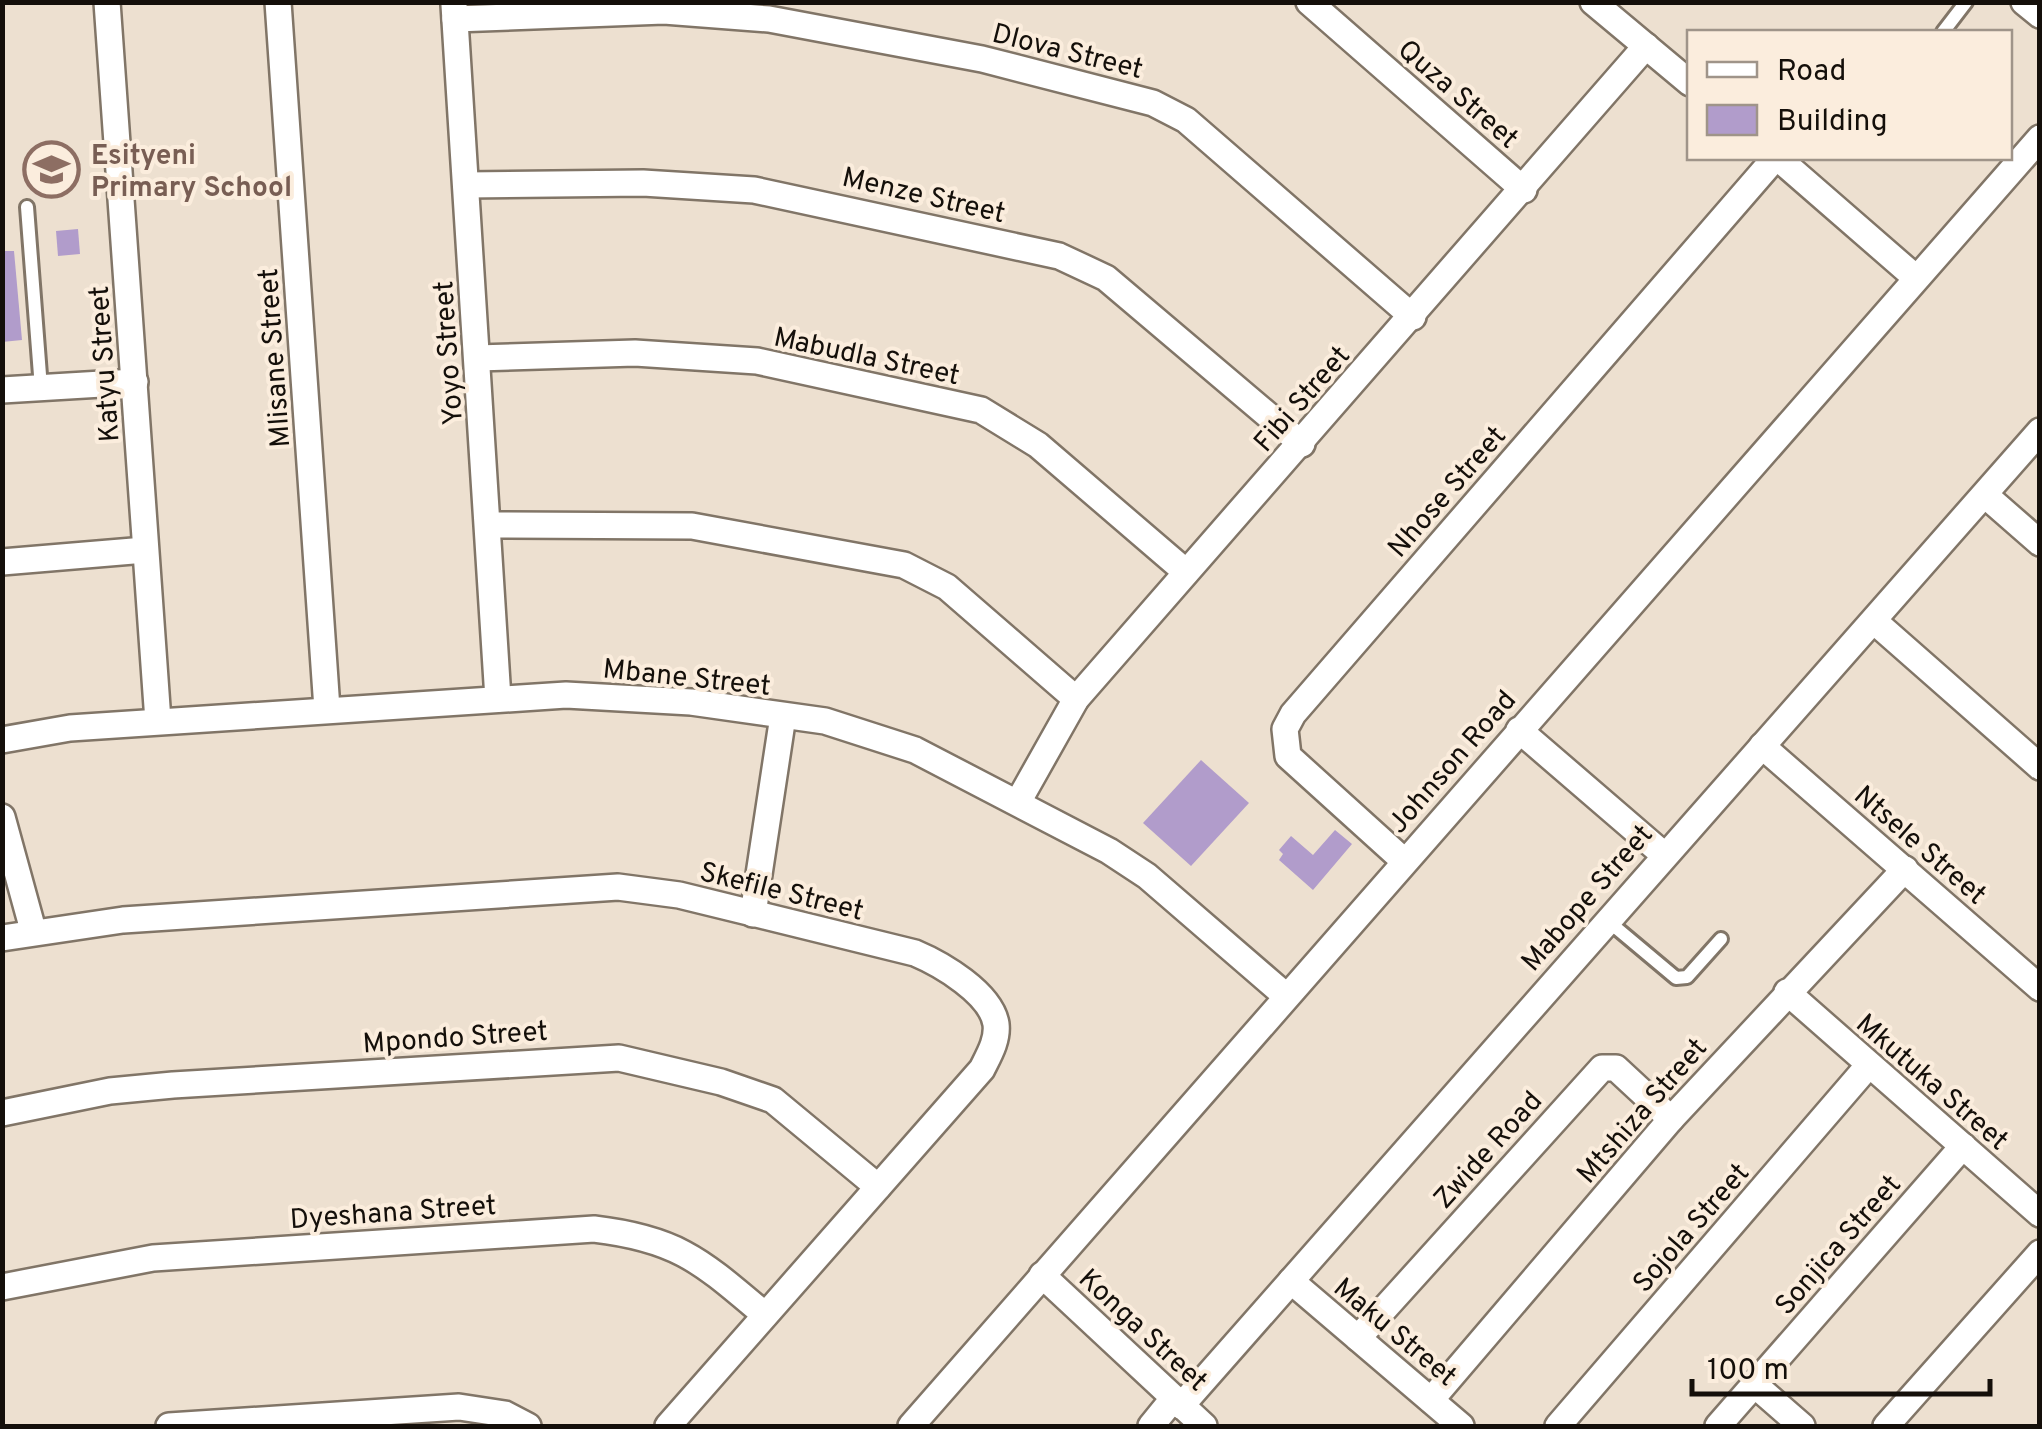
<svg xmlns="http://www.w3.org/2000/svg" width="2042" height="1429" font-family="Overpass,sans-serif">
	<rect width="100%" height="100%" fill="#ede0d0"/>
	<g fill="#b19ccb">
		<path d="M78,229L80,254L58,256L56,231Z"/>
		<path d="M2,251H14L22,340L2,342Z"/>
		<path d="M1201,760L1249,803L1191,866L1143,823Z"/>
		<path d="M1335,830L1352,844L1313,890L1279,860L1283,854L1279,850L1291,836L1313,855Z"/>
	</g>
	<g fill="none" stroke-linecap="round" stroke-linejoin="round">
		<defs>
			<g id="service">
				<path d="M1943,32L1966,2"/>
				<path d="M27,207L41,388"/>
				<path d="M1608,921L1676,978L1687,977L1721,939"/>
			</g>
			<g id="minor">
				<path d="M107,2L158,721"/>
				<path d="M278,2L327,709"/>
				<path d="M1309,2L1524,190"/>
				<path d="M1593,2L1690,83"/>
				<path d="M2024,2L2040,15"/>
				<path d="M454,5L498,699"/>
				<path d="M455,19L664,11L769,19L982,59L1153,103L1186,120L1413,317"/>
				<path d="M1778,158L1916,278"/>
				<path d="M466,185L643,183L754,190L1059,256L1106,278L1302,444"/>
				<path d="M477,358L635,353L757,361L981,410L1038,445L1186,572"/>
				<path d="M2,390L135,382"/>
				<path d="M1985,495L2040,543"/>
				<path d="M488,525L692,526L904,565L947,587L1076,699"/>
				<path d="M2,562L145,550"/>
				<path d="M1874,621L2040,767"/>
				<path d="M1519,730L1663,854"/>
				<path d="M2,740L70,728L566,695L691,702L825,721L915,750L1109,851L1147,876L1286,996"/>
				<path d="M1762,746L2040,988"/>
				<path d="M1018,802L1076,699L1646,46"/>
				<path d="M2,817L33,930"/>
				<path d="M1403,860L1288,756L1285,729L1293,714L1775,158"/>
				<path d="M753,914L783,716"/>
				<path d="M2,938L123,920L618,887L679,895L915,953C941,964 991,993 996,1024C998,1040 989,1055 982,1069L668,1426"/>
				<path d="M1787,992L2040,1214"/>
				<path d="M2,1113L110,1091L173,1085L619,1058L721,1082L773,1100L878,1187"/>
				<path d="M1042,1275L1204,1426"/>
				<path d="M1291,1281L1461,1426"/>
				<path d="M2,1287L153,1258L594,1229C679,1239 702,1262 765,1315"/>
				<path d="M1358,1338L1602,1068H1616L1671,1119"/>
				<path d="M1755,1385L1802,1426"/>
				<path d="M1431,1400L1671,1119L1905,869"/>
				<path d="M1181,1406L2040,431"/>
				<path d="M169,1426L459,1407L505,1414L528,1426"/>
				<path d="M911,1426L2040,138"/>
				<path d="M1151,1426L1173,1399"/>
				<path d="M1558,1426L1868,1066"/>
				<path d="M1718,1426L1963,1146"/>
				<path d="M1886,1426L2040,1253"/>
			</g>
		</defs>
		<use href="#service" stroke="#817567" stroke-width="18"/>
		<use href="#minor" stroke="#817567" stroke-width="30"/>
		<use href="#service" stroke="#fff" stroke-width="12"/>
		<use href="#minor" stroke="#fff" stroke-width="25"/>
	</g>
	<defs>
		<symbol id="school-ring" viewBox="-11 -11 22 22"><circle r="9.5" fill="#fbeddd" stroke="#8d6e63" stroke-width="1.5"/><path d="M0-5L7-2L0 1L-7-2ZM-4 1L0 2.5L4 1V4Q0 6-4 4Z" fill="#8d6e63"/></symbol>
	</defs>
	<g fill-rule="evenodd">
		<use href="#school-ring" x="20" y="138" width="63" height="63"/>
	</g>
	<g text-anchor="middle" stroke-width="8" stroke-linejoin="round" paint-order="stroke">
		<g font-size="28" fill="#140f0a" stroke="#fbeddd">
			<text transform="translate(1068 50) rotate(14)" y="10">Dlova Street</text>
			<text transform="translate(1459 93) rotate(41)" y="10">Quza Street</text>
			<text transform="translate(924 194) rotate(13)" y="10">Menze Street</text>
			<text transform="translate(447 353) rotate(-94)" y="10">Yoyo Street</text>
			<text transform="translate(867 355) rotate(12)" y="10">Mabudla Street</text>
			<text transform="translate(273 358) rotate(-94)" y="10">Mlisane Street</text>
			<text transform="translate(103 364) rotate(-94)" y="10">Katyu Street</text>
			<text transform="translate(1301 398) rotate(-49)" y="10">Fibi Street</text>
			<text transform="translate(1446 491) rotate(-49)" y="10">Nhose Street</text>
			<text transform="translate(687 676) rotate(6)" y="10">Mbane Street</text>
			<text transform="translate(1451 761) rotate(-49)" y="10">Johnson Road</text>
			<text transform="translate(1921 844) rotate(41)" y="10">Ntsele Street</text>
			<text transform="translate(782 890) rotate(14)" y="10">Skefile Street</text>
			<text transform="translate(1586 897) rotate(-49)" y="10">Mabope Street</text>
			<text transform="translate(455 1036) rotate(-4)" y="10">Mpondo Street</text>
			<text transform="translate(1933 1081) rotate(41)" y="10">Mkutuka Street</text>
			<text transform="translate(1641 1110) rotate(-49)" y="10">Mtshiza Street</text>
			<text transform="translate(1487 1149) rotate(-48)" y="10">Zwide Road</text>
			<text transform="translate(393 1211) rotate(-4)" y="10">Dyeshana Street</text>
			<text transform="translate(1690 1227) rotate(-49)" y="10">Sojola Street</text>
			<text transform="translate(1837 1244) rotate(-49)" y="10">Sonjica Street</text>
			<text transform="translate(1144 1329) rotate(43)" y="10">Konga Street</text>
			<text transform="translate(1396 1331) rotate(40)" y="10">Maku Street</text>
		</g>
		<g font-size="28" font-weight="bold" fill="#785e54" stroke="#fbeddd" text-anchor="start">
			<text x="91" y="164">Esityeni<tspan x="91" dy="32">Primary School</tspan></text>
		</g>
	</g>
	<rect width="2042" height="1429" fill="none" stroke="#140f0a" stroke-width="10"/>
	<rect x="1687" y="30" width="325" height="130" fill="#fbeddd" stroke="#9f9489" stroke-width="2.5"/>
	<rect x="1707" y="62" width="50" height="15" fill="#ffffff" stroke="#9f9489" stroke-width="2.5"/>
	<text x="1777" y="80" font-size="30" fill="#140f0a">Road</text>
	<rect x="1707" y="105" width="50" height="30" fill="#b19ccb" stroke="#9f9489" stroke-width="2.5"/>
	<text x="1777" y="130" font-size="30" fill="#140f0a">Building</text>
	<path d="M1692 1379v15h298v-15" fill="none" stroke="#140f0a" stroke-width="5"/>
	<text x="1707" y="1379" font-size="30" fill="#140f0a" stroke="#fbeddd" stroke-width="8" paint-order="stroke">100 m</text>
</svg>
